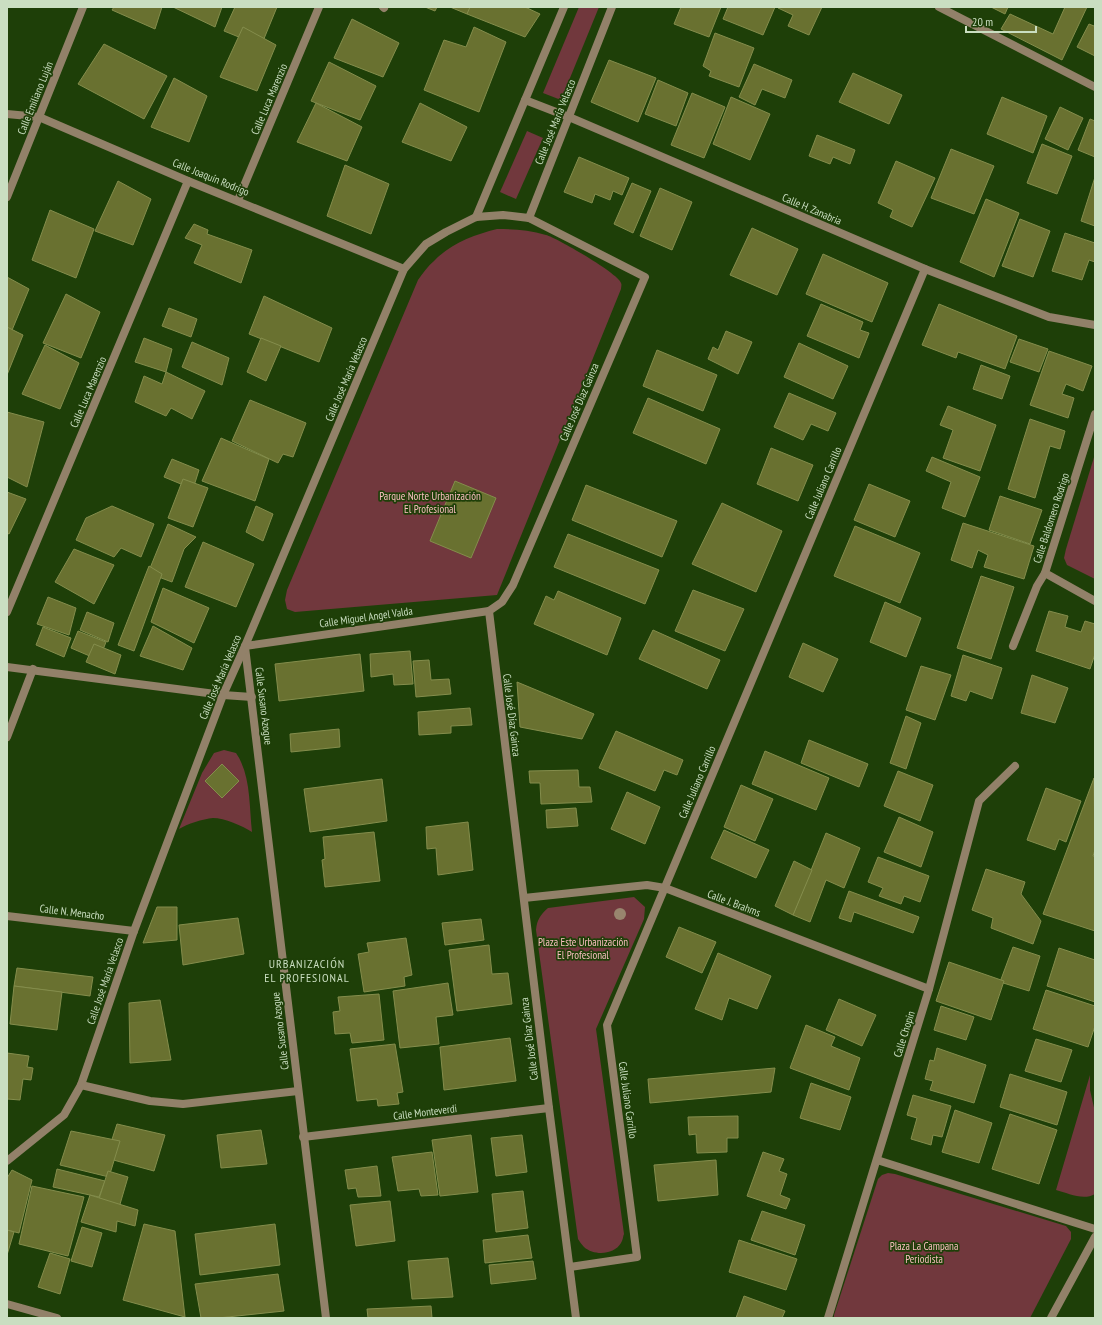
<svg xmlns="http://www.w3.org/2000/svg" width="1102" height="1325" font-family="'PT Sans Narrow',sans-serif">
	<rect width="100%" height="100%" fill="#1e3f08"/>
	<g fill="#71383d">
		<path d="M579,7H599L561,100L543,93Z"/>
		<path d="M527,131L543,138L516,199L500,192Z"/>
		<path d="M497,229C514,229 529,230 546,235C557,238 619,274 621,283C622,285 621,287 621,289L497,595L295,612L287,609L285,600L287,590L418,280C423,273 428,266 434,261C451,243 474,235 497,229Z"/>
		<path d="M1095,454V579L1067,565L1064,558L1066,549Z"/>
		<path d="M224,750L236,753C251,775 249,805 252,832C243,826 224,818 213,818C203,819 187,824 179,829L202,773L214,753Z"/>
		<path d="M634,897L645,907L644,919L596,1029L624,1234C623,1236 623,1240 621,1243C614,1255 594,1256 584,1247C582,1245 580,1242 578,1239L536,930C537,920 540,915 548,908Z"/>
		<path d="M1090,1075V1090L1095,1112V1194C1083,1201 1068,1193 1056,1190Z"/>
		<path d="M888,1173L895,1174L1066,1226L1071,1232V1239L1030,1318H834V1315L878,1179L882,1175Z"/>
	</g>
	<g fill="#697130" stroke="#848d4c">
		<path d="M114,7H162L155,29L112,10Z"/>
		<path d="M173,7H222L215,27Z"/>
		<path d="M235,7H277L261,46L224,31Z"/>
		<path d="M425,7H437L435,11Z"/>
		<path d="M450,7H471L467,14Z"/>
		<path d="M470,7H525L540,14L525,37L467,14Z"/>
		<path d="M681,7H721L709,37L674,24Z"/>
		<path d="M728,7H775L763,35L723,19Z"/>
		<path d="M778,7H822L809,35L788,26L793,15L778,8Z"/>
		<path d="M991,7H1008L1005,14Z"/>
		<path d="M1065,7H1087L1062,60L1001,29L1010,14L1053,34Z"/>
		<path d="M352,19L399,43L383,77L334,58Z"/>
		<path d="M1089,24L1094,26L1095,24V56L1077,47Z"/>
		<path d="M243,27L276,45L257,91L220,77Z"/>
		<path d="M474,27L506,42L479,112L424,90L444,40L466,47Z"/>
		<path d="M715,33L754,48L739,87L709,76L711,71L703,66Z"/>
		<path d="M104,44L167,76L144,119L78,84Z"/>
		<path d="M609,60L656,78L638,122L591,102Z"/>
		<path d="M329,62L376,86L360,120L311,101Z"/>
		<path d="M754,64L792,80L785,98L762,89L755,105L739,97Z"/>
		<path d="M853,73L902,95L889,124L839,102Z"/>
		<path d="M174,78L207,96L189,142L151,127Z"/>
		<path d="M658,80L688,93L676,126L645,114Z"/>
		<path d="M692,93L725,107L704,158L671,145Z"/>
		<path d="M731,97L770,114L750,160L713,144Z"/>
		<path d="M1002,97L1047,116L1033,153L987,134Z"/>
		<path d="M316,103L362,127L347,161L297,142Z"/>
		<path d="M420,103L467,127L451,161L402,142Z"/>
		<path d="M1060,107L1083,118L1068,150L1045,139Z"/>
		<path d="M1090,119L1095,121V157L1078,150Z"/>
		<path d="M817,135L855,150L850,164L833,157L830,164L809,156Z"/>
		<path d="M1042,144L1072,156L1057,194L1027,183Z"/>
		<path d="M951,149L994,166L974,214L931,198Z"/>
		<path d="M579,157L629,178L622,195L613,191L610,200L595,194L592,203L564,192Z"/>
		<path d="M896,161L935,178L912,227L890,217L893,210L878,203Z"/>
		<path d="M345,165L389,184L371,234L327,216Z"/>
		<path d="M1095,177V226L1081,221Z"/>
		<path d="M118,181L151,199L133,245L95,231Z"/>
		<path d="M632,183L651,191L633,233L614,224Z"/>
		<path d="M660,188L692,202L672,250L640,236Z"/>
		<path d="M986,199L1019,213L994,277L960,262Z"/>
		<path d="M50,210L94,229L76,278L32,260Z"/>
		<path d="M1020,219L1050,231L1033,277L1002,266Z"/>
		<path d="M194,224L208,230L207,234L252,250L241,283L194,263L202,245L185,238Z"/>
		<path d="M752,228L798,249L777,295L730,275Z"/>
		<path d="M1065,233L1095,243V262L1089,260L1082,280L1052,271Z"/>
		<path d="M823,254L888,283L872,322L806,294Z"/>
		<path d="M7,277L29,289L10,335L7,334Z"/>
		<path d="M66,294L100,312L81,358L43,343Z"/>
		<path d="M264,296L332,328L319,362L249,334Z"/>
		<path d="M821,304L863,322L860,330L869,333L859,358L807,336Z"/>
		<path d="M939,304L1017,336L1005,369L958,352L956,358L922,345Z"/>
		<path d="M169,308L197,319L191,337L162,326Z"/>
		<path d="M7,327L23,335L7,375Z"/>
		<path d="M726,331L752,342L738,374L708,359L713,347L718,350Z"/>
		<path d="M144,338L172,349L166,372L135,362Z"/>
		<path d="M261,338L281,346L266,381L247,372Z"/>
		<path d="M1019,339L1048,349L1039,372L1010,362Z"/>
		<path d="M192,342L229,358L222,385L182,367Z"/>
		<path d="M799,343L848,366L833,399L784,377Z"/>
		<path d="M45,345L79,363L60,409L22,394Z"/>
		<path d="M657,350L717,375L703,411L643,386Z"/>
		<path d="M1049,351L1092,366L1083,391L1066,384L1062,394L1074,398L1068,418L1030,405Z"/>
		<path d="M981,365L1010,376L1002,399L973,389Z"/>
		<path d="M166,372L205,391L192,419L171,408L166,416L135,402L144,376L162,384Z"/>
		<path d="M789,393L836,413L828,431L811,424L803,440L774,427Z"/>
		<path d="M648,398L720,429L706,464L633,433Z"/>
		<path d="M250,400L306,423L293,457L283,454L278,463L232,441Z"/>
		<path d="M948,406L996,425L980,471L943,458L953,430L940,425Z"/>
		<path d="M7,412L44,422L27,487L7,477Z"/>
		<path d="M1030,419L1065,431L1060,449L1050,446L1035,498L1008,489Z"/>
		<path d="M221,438L269,459L255,501L202,481Z"/>
		<path d="M771,448L813,465L798,501L757,484Z"/>
		<path d="M932,457L980,477L965,517L942,508L951,482L926,471Z"/>
		<path d="M172,459L199,470L193,489L164,477Z"/>
		<path d="M183,479L208,488L193,527L168,518Z"/>
		<path d="M455,481L496,498L471,558L430,541Z"/>
		<path d="M869,484L910,501L895,537L854,520Z"/>
		<path d="M586,485L677,521L662,557L572,520Z"/>
		<path d="M7,492L26,499L9,534L7,533Z"/>
		<path d="M1000,496L1042,510L1030,544L989,530Z"/>
		<path d="M722,503L782,531L756,592L692,564Z"/>
		<path d="M112,506L154,524L141,557L121,548L114,557L76,540L86,518Z"/>
		<path d="M256,506L273,514L263,541L246,532Z"/>
		<path d="M963,523L1034,546L1024,579L984,567L988,555L978,550L972,568L951,560Z"/>
		<path d="M168,524L196,537L184,549L172,582L148,573Z"/>
		<path d="M855,526L920,553L900,603L834,576Z"/>
		<path d="M568,534L659,570L645,604L554,567Z"/>
		<path d="M203,542L254,564L236,607L185,587Z"/>
		<path d="M74,549L114,565L94,604L55,582Z"/>
		<path d="M149,566L162,574L134,651L118,645Z"/>
		<path d="M981,576L1014,587L991,659L957,648Z"/>
		<path d="M163,588L209,608L194,643L151,622Z"/>
		<path d="M693,590L744,609L725,651L675,631Z"/>
		<path d="M558,591L621,618L607,655L534,624L546,596L554,600Z"/>
		<path d="M48,597L76,608L69,635L37,624Z"/>
		<path d="M885,602L921,618L906,657L870,642Z"/>
		<path d="M1049,611L1068,616L1065,627L1081,632L1085,621L1095,624V654L1090,669L1036,651Z"/>
		<path d="M87,612L114,623L108,642L80,630Z"/>
		<path d="M153,626L192,648L183,670L140,656Z"/>
		<path d="M43,627L71,638L64,657L36,645Z"/>
		<path d="M653,630L720,660L707,689L639,659Z"/>
		<path d="M78,631L106,642L99,660L71,648Z"/>
		<path d="M803,643L838,659L823,692L789,677Z"/>
		<path d="M94,644L121,655L115,674L86,662Z"/>
		<path d="M410,651L413,684L394,685L393,674L371,677L370,654Z"/>
		<path d="M360,654L364,691L279,701L275,664Z"/>
		<path d="M963,655L1002,668L992,699L970,691L966,701L951,696Z"/>
		<path d="M429,660L431,680L449,679L451,694L416,697L413,661Z"/>
		<path d="M921,666L951,675L935,720L906,710Z"/>
		<path d="M1032,675L1068,688L1055,723L1021,713Z"/>
		<path d="M517,682L594,714L582,739L520,727Z"/>
		<path d="M470,708L472,725L451,726V733L419,735L418,712Z"/>
		<path d="M906,716L921,723L906,769L890,763Z"/>
		<path d="M339,729L340,747L291,752L290,734Z"/>
		<path d="M616,731L683,760L677,775L664,770L655,791L599,768Z"/>
		<path d="M809,740L868,764L859,787L801,763Z"/>
		<path d="M765,751L829,778L816,810L752,784Z"/>
		<path d="M222,764L239,781L222,798L205,781Z"/>
		<path d="M578,770L579,787H590L592,802L541,804L540,783H530L529,771Z"/>
		<path d="M898,771L933,785L920,821L884,806Z"/>
		<path d="M1094,778L1095,850L1093,856H1095V931L1043,914Z"/>
		<path d="M382,779L387,821L310,832L304,789Z"/>
		<path d="M741,785L773,799L755,841L724,827Z"/>
		<path d="M1046,788L1081,801L1066,842L1059,839L1055,850L1027,840Z"/>
		<path d="M627,792L660,807L645,844L611,829Z"/>
		<path d="M576,808L578,826L547,828L546,810Z"/>
		<path d="M899,817L933,832L921,867L884,852Z"/>
		<path d="M468,822L473,870L438,875L436,848L427,849L426,827Z"/>
		<path d="M724,830L769,850L756,878L711,858Z"/>
		<path d="M374,832L380,881L325,887L322,860L325,859L323,837Z"/>
		<path d="M826,833L860,848L844,888L826,880L810,922L793,915Z"/>
		<path d="M878,857L929,876L920,902L904,896L901,904L879,896L883,888L868,882Z"/>
		<path d="M794,861L812,870L793,915L775,906Z"/>
		<path d="M986,869L1025,882L1021,894L1041,921L1033,944L991,928L993,918L972,910Z"/>
		<path d="M849,891L919,917L913,933L854,912L851,922L839,918Z"/>
		<path d="M157,907H177V940L143,943Z"/>
		<path d="M238,918L244,954L183,965L179,925Z"/>
		<path d="M481,919L484,940L445,945L442,923Z"/>
		<path d="M679,927L716,942L702,973L666,957Z"/>
		<path d="M406,938L412,975L404,977L405,986L364,992L358,954L369,952L367,943Z"/>
		<path d="M489,945L492,974L508,973L512,1004L457,1011L449,950Z"/>
		<path d="M1013,947L1040,956L1029,991L1000,982Z"/>
		<path d="M1059,948L1095,960V1002L1047,986Z"/>
		<path d="M718,953L771,976L757,1009L729,998L722,1020L695,1009Z"/>
		<path d="M949,962L1004,981L991,1020L936,1001Z"/>
		<path d="M17,968L93,977L90,996L14,986Z"/>
		<path d="M448,983L453,1015L436,1017L439,1044L400,1048L393,991Z"/>
		<path d="M14,986L62,992L57,1030L10,1024Z"/>
		<path d="M1046,990L1095,1006V1026L1088,1047L1033,1029Z"/>
		<path d="M379,994L384,1040L352,1043L350,1033L335,1034L333,1012L340,1011L338,997Z"/>
		<path d="M839,999L876,1015L862,1046L826,1030Z"/>
		<path d="M160,1000L171,1060L130,1063L129,1003Z"/>
		<path d="M941,1006L974,1017L966,1040L934,1030Z"/>
		<path d="M806,1025L835,1037L831,1046L860,1058L849,1090L790,1068Z"/>
		<path d="M510,1038L516,1081L444,1090L440,1047Z"/>
		<path d="M1036,1039L1072,1050L1061,1082L1025,1071Z"/>
		<path d="M395,1044L403,1092L397,1093L399,1104L378,1106L377,1099L357,1101L350,1049Z"/>
		<path d="M937,1048L986,1065L974,1103L930,1090L933,1081L925,1079L930,1060L934,1061Z"/>
		<path d="M7,1053L29,1056L27,1067L33,1068L31,1080L23,1079L20,1100L7,1099Z"/>
		<path d="M775,1068L771,1092L650,1103L648,1079Z"/>
		<path d="M1010,1074L1067,1092L1057,1125L1000,1107Z"/>
		<path d="M811,1083L851,1097L840,1130L800,1118Z"/>
		<path d="M913,1095L951,1106L942,1137L933,1135L931,1145L911,1139L917,1118L907,1115Z"/>
		<path d="M955,1110L992,1123L979,1163L942,1152Z"/>
		<path d="M1010,1114L1057,1130L1039,1184L992,1169Z"/>
		<path d="M738,1116V1138H727V1152L697,1153L696,1134L689,1135L688,1117Z"/>
		<path d="M117,1124L165,1135L154,1171L106,1158Z"/>
		<path d="M261,1130L267,1164L221,1168L217,1135Z"/>
		<path d="M71,1131L120,1141L109,1177L60,1165Z"/>
		<path d="M471,1135L478,1192L440,1196L432,1140Z"/>
		<path d="M522,1135L527,1172L496,1176L491,1138Z"/>
		<path d="M432,1152L438,1195L421,1196L419,1189L398,1191L392,1157Z"/>
		<path d="M763,1152L784,1159L779,1171L787,1174L780,1195L790,1199L786,1209L747,1196Z"/>
		<path d="M716,1160L718,1195L658,1201L654,1165Z"/>
		<path d="M377,1166L381,1196L358,1197L356,1188L348,1189L345,1170Z"/>
		<path d="M57,1169L105,1181L99,1197L53,1187Z"/>
		<path d="M12,1170L32,1180L19,1233L7,1230V1178Z"/>
		<path d="M108,1171L128,1177L118,1211L97,1205Z"/>
		<path d="M32,1186L84,1197L68,1256L19,1244Z"/>
		<path d="M523,1191L528,1228L496,1232L492,1194Z"/>
		<path d="M90,1195L138,1210L135,1226L117,1221L116,1232L81,1222Z"/>
		<path d="M390,1201L395,1241L356,1246L350,1205Z"/>
		<path d="M762,1211L805,1225L795,1255L751,1240Z"/>
		<path d="M144,1224L175,1231L185,1317L123,1300Z"/>
		<path d="M275,1224L280,1265L200,1275L195,1234Z"/>
		<path d="M82,1227L102,1233L92,1267L71,1261Z"/>
		<path d="M7,1230L14,1232L7,1255Z"/>
		<path d="M528,1235L532,1258L485,1263L483,1240Z"/>
		<path d="M739,1240L797,1259L786,1290L729,1272Z"/>
		<path d="M50,1253L70,1259L60,1294L38,1287Z"/>
		<path d="M448,1258L453,1297L412,1299L408,1261Z"/>
		<path d="M533,1261L536,1279L491,1284L489,1265Z"/>
		<path d="M278,1274L284,1311L218,1318H201L195,1284Z"/>
		<path d="M744,1296L785,1311L782,1318H736Z"/>
		<path d="M431,1306L432,1318H368L367,1309Z"/>
	</g>
	<g fill="none" stroke-linecap="round" stroke-linejoin="round">
		<path stroke="#928169" stroke-width="8" d="M1013,646L1037,586L1045,573"/>
		<g stroke="#928169" stroke-width="8">
			<path d="M383,7L384,8"/>
			<path d="M939,7L1095,87"/>
			<path d="M525,100L569,117L925,269L1049,317L1095,325"/>
			<path d="M7,114L39,117L188,181L404,269"/>
			<path d="M7,197L83,7"/>
			<path d="M238,200L319,7"/>
			<path d="M476,217L564,7"/>
			<path d="M529,218L612,7"/>
			<path d="M1095,414L1045,573L1095,601"/>
			<path d="M7,612L188,181"/>
			<path d="M245,646L489,611"/>
			<path d="M245,647L326,1318"/>
			<path d="M7,667L223,695L252,697"/>
			<path d="M7,737L33,669"/>
			<path d="M524,898L647,885L665,888L929,989"/>
			<path d="M7,916L134,931"/>
			<path d="M81,1085L150,1101L183,1104L298,1091"/>
			<path d="M303,1137L549,1108"/>
			<path d="M877,1160L1095,1229"/>
			<path d="M7,1161L64,1115L81,1085L134,931L223,695L245,646L404,269L426,244L446,232L476,217L503,215L529,218L645,277L513,585L502,602L489,611L549,1108L576,1318"/>
			<path d="M570,1267L637,1257L607,1025L925,269"/>
			<path d="M7,1304L57,1318"/>
			<path d="M828,1318L929,989L979,801L1015,766"/>
			<path d="M1051,1318L1095,1237"/>
		</g>
	</g>
	<circle fill="#98856e" cx="620" cy="914" r="6"/>
	<g text-anchor="middle" stroke-width="3.5" stroke-linejoin="round" paint-order="stroke">
		<g font-size="11" fill="#cadec1" stroke="#1e3f08">
			<text transform="translate(35 98) rotate(-68)" y="4">Calle Emiliano Luján</text>
			<text transform="translate(269 99) rotate(-67)" y="4">Calle Luca Marenzio</text>
			<text transform="translate(555 122) rotate(-68)" y="4">Calle José María Velasco</text>
			<text transform="translate(211 177) rotate(22)" y="4">Calle Joaquín Rodrigo</text>
			<text transform="translate(812 209) rotate(23)" y="4">Calle H. Zanabria</text>
			<text transform="translate(346 379) rotate(-67)" y="4">Calle José María Velasco</text>
			<text transform="translate(88 392) rotate(-67)" y="4">Calle Luca Marenzio</text>
			<text transform="translate(579 402) rotate(-67)" y="4">Calle José Díaz Gainza</text>
			<text transform="translate(823 483) rotate(-67)" y="4">Calle Juliano Carrillo</text>
			<text transform="translate(1051 518) rotate(-72)" y="4">Calle Baldomero Rodrigo</text>
			<text transform="translate(366 617) rotate(-8)" y="4">Calle Miguel Angel Valda</text>
			<text transform="translate(220 677) rotate(-67)" y="4">Calle José María Velasco</text>
			<text transform="translate(264 706) rotate(83)" y="4">Calle Susano Azogue</text>
			<text transform="translate(512 715) rotate(83)" y="4">Calle José Díaz Gainza</text>
			<text transform="translate(697 782) rotate(-67)" y="4">Calle Juliano Carrillo</text>
			<text transform="translate(734 903) rotate(21)" y="4">Calle J. Brahms</text>
			<text transform="translate(72 912) rotate(7)" y="4">Calle N. Menacho</text>
			<text transform="translate(105 981) rotate(-71)" y="4">Calle José María Velasco</text>
			<text transform="translate(280 1031) rotate(-97)" y="4">Calle Susano Azogue</text>
			<text transform="translate(904 1034) rotate(-73)" y="4">Calle Chopin</text>
			<text transform="translate(529 1039) rotate(-97)" y="4">Calle José Díaz Gainza</text>
			<text transform="translate(628 1100) rotate(82)" y="4">Calle Juliano Carrillo</text>
			<text transform="translate(425 1112) rotate(-7)" y="4">Calle Monteverdi</text>
		</g>
		<g font-size="11" fill="#fbbfc1" stroke="#1e3f08">
			<text x="430" y="500">Parque Norte Urbanización<tspan x="430" dy="13">El Profesional</tspan></text>
			<text x="583" y="946">Plaza Este Urbanización<tspan x="583" dy="13">El Profesional</tspan></text>
			<text x="924" y="1250">Plaza La Campana<tspan x="924" dy="13">Periodista</tspan></text>
		</g>
		<g font-size="12" letter-spacing="1" fill="#cadec1" stroke="#1e3f08">
			<text x="307" y="968">URBANIZACIÓN<tspan x="307" dy="14">EL PROFESIONAL</tspan></text>
		</g>
	</g>
	<rect width="1102" height="1325" fill="none" stroke="#cadec1" stroke-width="16"/>
	<path d="M966 26v6h70v-6" fill="none" stroke="#cadec1" stroke-width="2"/>
	<text x="972" y="26" font-size="12" fill="#cadec1" stroke="#1e3f08" stroke-width="3" paint-order="stroke">20 m</text>
</svg>
